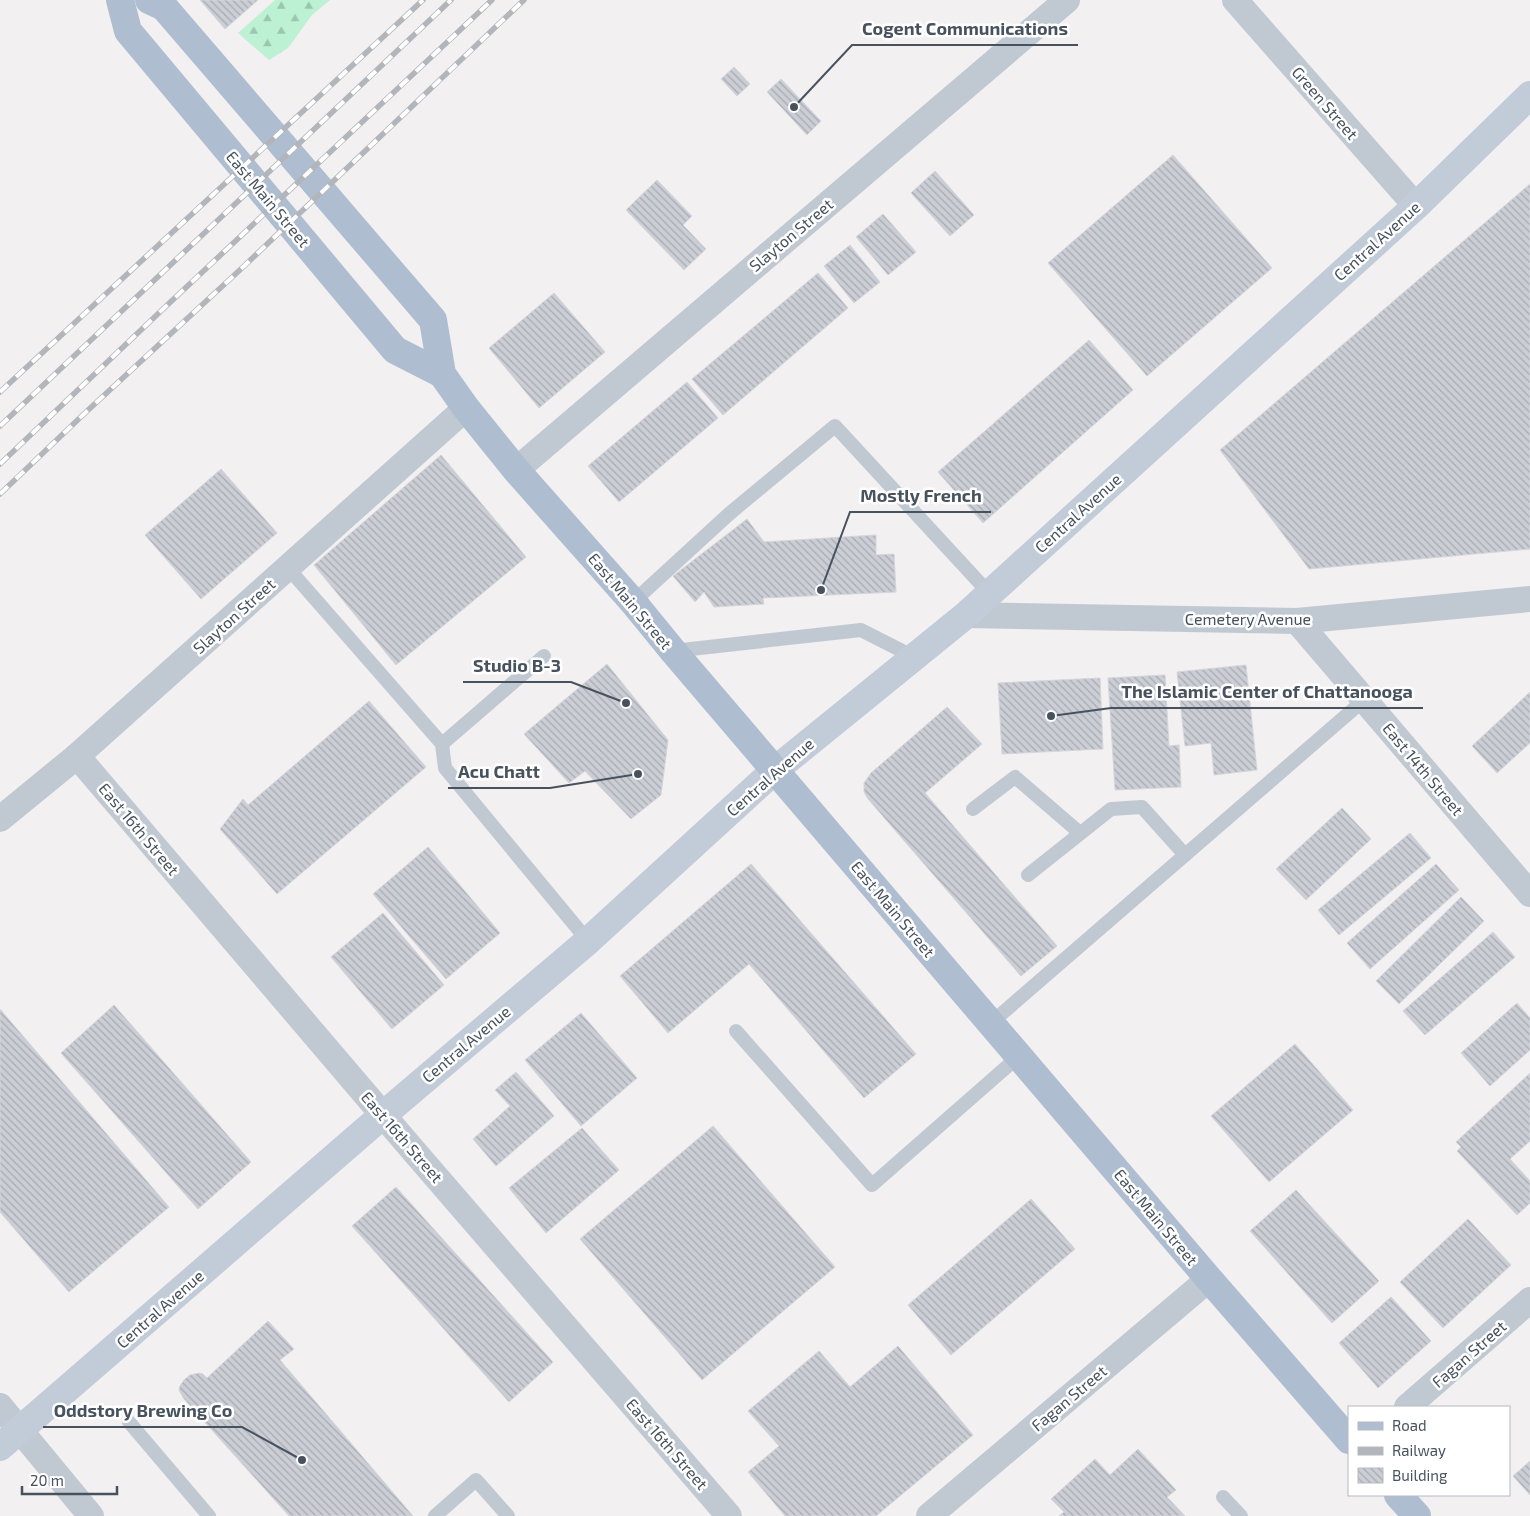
<svg xmlns="http://www.w3.org/2000/svg" width="1530" height="1516" font-family="'Exo 2',sans-serif">
	<defs>
		<pattern id="forest-firs" width="22" height="20" patternUnits="userSpaceOnUse" patternTransform="scale(1.25)"><rect width="22" height="20" fill="#bdf1d4"/><path d="M5 1l3.5 6h-7zM16 11l3.5 6h-7z" fill="#9bc6af"/></pattern>
		<pattern id="building-back-hatch" width="6" height="6" patternUnits="userSpaceOnUse" patternTransform="scale(1.25)"><rect width="6" height="6" fill="#ccced5"/><path d="M-1 5l2 2M0 0l6 6M5-1l2 2" fill="none" stroke="#a7aab0"/></pattern>
	</defs>
	<rect width="100%" height="100%" fill="#f2f0f0"/>
	<path fill="url(#forest-firs)" d="M275,0H330L312,15L288,48L269,60L238,33Z"/>
	<g fill="url(#building-back-hatch)" stroke="#d4d5dc">
		<path d="M200,0H258L225,29Z"/>
		<path d="M734,67L750,84L737,96L721,79Z"/>
		<path d="M781,79L821,121L807,135L767,92Z"/>
		<path d="M1173,155L1272,268L1147,376L1048,263Z"/>
		<path d="M935,171L974,215L950,236L911,193Z"/>
		<path d="M657,180L692,216L683,225L706,249L684,270L626,210Z"/>
		<path d="M1530,184V549L1309,569L1220,450Z"/>
		<path d="M883,214L916,252L888,275L856,237Z"/>
		<path d="M850,245L880,282L854,303L824,266Z"/>
		<path d="M818,273L848,308L723,415L692,379Z"/>
		<path d="M554,293L605,352L539,408L489,348Z"/>
		<path d="M1089,340L1133,390L983,523L938,472Z"/>
		<path d="M687,382L718,418L619,502L588,466Z"/>
		<path d="M441,455L526,557L396,665L314,565Z"/>
		<path d="M221,469L277,533L201,599L145,535Z"/>
		<path d="M747,519L764,542L876,535V555L894,554L896,592L763,598L764,604L714,607L704,592L695,602L673,576Z"/>
		<path d="M607,664L668,740L661,795L631,819L585,771L569,783L524,734Z"/>
		<path d="M1246,665L1257,770L1214,775L1211,743L1185,746L1177,672Z"/>
		<path d="M1165,675L1169,746L1179,745L1181,787L1115,790L1108,678Z"/>
		<path d="M1100,678L1103,749L1002,754L998,683Z"/>
		<path d="M1530,692V743L1497,773L1472,746Z"/>
		<path d="M369,701L426,767L277,894L220,829L243,799L248,805Z"/>
		<path d="M947,707L982,744L925,793L1057,946L1021,976L868,799L864,792V783L871,773Z"/>
		<path d="M1342,808L1371,839L1306,900L1276,869Z"/>
		<path d="M1410,833L1431,858L1339,935L1318,910Z"/>
		<path d="M428,847L500,933L446,979L373,894Z"/>
		<path d="M751,864L916,1054L864,1098L749,964L668,1033L620,976Z"/>
		<path d="M1436,864L1459,890L1370,969L1347,943Z"/>
		<path d="M1461,897L1484,921L1399,1004L1376,981Z"/>
		<path d="M383,913L444,985L392,1029L331,957Z"/>
		<path d="M1493,932L1515,957L1425,1035L1403,1011Z"/>
		<path d="M1517,1003L1530,1018V1050L1490,1086L1461,1053Z"/>
		<path d="M114,1005L251,1162L198,1209L61,1053Z"/>
		<path d="M0,1009L169,1207L69,1292L0,1212Z"/>
		<path d="M581,1013L637,1078L581,1126L525,1060Z"/>
		<path d="M1295,1044L1353,1110L1269,1182L1211,1116Z"/>
		<path d="M516,1072L554,1116L496,1166L473,1139L510,1106L495,1090Z"/>
		<path d="M1530,1073V1141L1510,1159L1530,1181V1203L1517,1215L1457,1151L1461,1147L1456,1142Z"/>
		<path d="M713,1126L835,1267L702,1380L580,1239Z"/>
		<path d="M582,1128L619,1170L546,1233L509,1188Z"/>
		<path d="M396,1187L553,1362L509,1402L352,1226Z"/>
		<path d="M1296,1190L1379,1281L1332,1323L1250,1231Z"/>
		<path d="M1031,1199L1075,1249L951,1355L908,1305Z"/>
		<path d="M1468,1219L1511,1265L1443,1328L1400,1282Z"/>
		<path d="M1391,1297L1431,1341L1378,1388L1339,1343Z"/>
		<path d="M268,1321L294,1349L280,1360L413,1516H289L184,1399L179,1390L180,1386L184,1380L190,1375L199,1373L203,1374L207,1378Z"/>
		<path d="M898,1346L973,1435L876,1516H785L748,1472L779,1446L748,1411L819,1351L850,1387Z"/>
		<path d="M1138,1449L1176,1490L1167,1497L1185,1516H1059L1064,1512L1051,1499L1095,1459L1110,1475Z"/>
		<path d="M1530,1461V1495L1513,1476Z"/>
	</g>
	<g fill="none" stroke-linecap="round" stroke-linejoin="round">
		<g stroke="#c0c9d2" stroke-width="14">
			<path d="M288,568L442,744L445,768L588,941"/>
			<path d="M633,602L729,514L835,426L989,593"/>
			<path d="M673,651L861,630L914,657"/>
			<path d="M442,744L544,656"/>
			<path d="M973,809L1015,777L1080,833"/>
			<path d="M1028,875L1111,809L1142,807L1185,855"/>
			<path d="M991,1023L1364,700"/>
			<path d="M736,1031L872,1185L1019,1056"/>
			<path d="M129,1422L209,1516"/>
			<path d="M1223,1497L1241,1516"/>
			<path d="M435,1516L476,1480L508,1516"/>
		</g>
		<g stroke="#c0c9d2" stroke-width="26">
			<path d="M1235,0L1416,206"/>
			<path d="M516,470L1067,0"/>
			<path d="M966,615L1297,621L1530,599"/>
			<path d="M1297,621L1530,894"/>
			<path d="M77,756L412,1149L729,1516"/>
			<path d="M0,819L77,756L466,408"/>
			<path d="M0,1406L91,1516"/>
			<path d="M1407,1407L1530,1300"/>
			<path d="M929,1516L1209,1279"/>
		</g>
		<path stroke="#c2ccd9" stroke-width="28" d="M0,1447L383,1115L588,941L775,770L966,615L1416,206L1530,95"/>
		<g stroke="#aebed0" stroke-width="28">
			<path d="M120,0L128,31L395,350L442,374"/>
			<path d="M149,0L164,7L433,320L442,374L466,408L516,470L633,602L673,651L1209,1279L1349,1440"/>
			<path d="M1398,1495L1417,1516"/>
		</g>
		<defs>
			<g id="rail">
				<path d="M0,392L423,0"/>
				<path d="M0,426L451,0"/>
				<path d="M0,464L162,310L492,0"/>
				<path d="M0,494L86,412L242,268L524,0"/>
			</g>
		</defs>
		<use href="#rail" stroke="#b2b5ba" stroke-width="5.5"/>
		<use href="#rail" stroke="#fff" stroke-width="4" stroke-dasharray="11" stroke-linecap="butt"/>
	</g>
	<g text-anchor="middle" stroke-width="5" stroke-linejoin="round" paint-order="stroke">
		<g font-size="16" fill="#47525e" stroke="#fff">
			<text transform="translate(1325 103) rotate(49)" y="6">Green Street</text>
			<text transform="translate(268 199) rotate(50)" y="6">East Main Street</text>
			<text transform="translate(791 235) rotate(-40)" y="6">Slayton Street</text>
			<text transform="translate(1377 241) rotate(-42)" y="6">Central Avenue</text>
			<text transform="translate(1078 513) rotate(-42)" y="6">Central Avenue</text>
			<text transform="translate(630 601) rotate(50)" y="6">East Main Street</text>
			<text transform="translate(234 616) rotate(-42)" y="6">Slayton Street</text>
			<text x="1248" y="625">Cemetery Avenue</text>
			<text transform="translate(1423 769) rotate(50)" y="6">East 14th Street</text>
			<text transform="translate(770 777) rotate(-41)" y="6">Central Avenue</text>
			<text transform="translate(139 829) rotate(50)" y="6">East 16th Street</text>
			<text transform="translate(893 909) rotate(50)" y="6">East Main Street</text>
			<text transform="translate(466 1044) rotate(-40)" y="6">Central Avenue</text>
			<text transform="translate(402 1137) rotate(49)" y="6">East 16th Street</text>
			<text transform="translate(1156 1217) rotate(50)" y="6">East Main Street</text>
			<text transform="translate(160 1309) rotate(-41)" y="6">Central Avenue</text>
			<text transform="translate(1469 1354) rotate(-41)" y="6">Fagan Street</text>
			<text transform="translate(1069 1398) rotate(-40)" y="6">Fagan Street</text>
			<text transform="translate(667 1444) rotate(49)" y="6">East 16th Street</text>
		</g>
	</g>
	<path fill="none" stroke="#47525e" stroke-width="2" d="M794 107L852 45H1078M821 590L850 512H991M626 703L571 682H463M1051 716L1111 708H1423M638 774L550 788H448M302 1460L242 1427H43"/>
	<g fill="#47525e" stroke="#fff" stroke-width="2">
		<circle cx="794" cy="107" r="5"/>
		<circle cx="821" cy="590" r="5"/>
		<circle cx="626" cy="703" r="5"/>
		<circle cx="1051" cy="716" r="5"/>
		<circle cx="638" cy="774" r="5"/>
		<circle cx="302" cy="1460" r="5"/>
	</g>
	<g font-size="18" text-anchor="middle" font-weight="bold" fill="#47525e" stroke="#fff" stroke-width="5" stroke-linejoin="round" paint-order="stroke">
		<text x="965" y="35">Cogent Communications</text>
		<text x="921" y="502">Mostly French</text>
		<text x="517" y="672">Studio B-3</text>
		<text x="1267" y="698">The Islamic Center of Chattanooga</text>
		<text x="499" y="778">Acu Chatt</text>
		<text x="143" y="1417">Oddstory Brewing Co</text>
	</g>
	<rect x="1348" y="1406" width="162" height="90" fill="#ffffff" stroke="#b5babf"/>
	<rect x="1358" y="1422" width="25" height="8" fill="#aebed0" stroke="#b5babf"/>
	<text x="1392" y="1431" font-size="15" fill="#47525e">Road</text>
	<rect x="1358" y="1447" width="25" height="8" fill="#b2b5ba" stroke="#b5babf"/>
	<text x="1392" y="1456" font-size="15" fill="#47525e">Railway</text>
	<rect x="1358" y="1468" width="25" height="15" fill="url(#building-back-hatch)" stroke="#b5babf"/>
	<text x="1392" y="1481" font-size="15" fill="#47525e">Building</text>
	<path d="M22 1486v8h95v-8" fill="none" stroke="#47525e" stroke-width="2.5"/>
	<text x="30" y="1486" font-size="15" fill="#47525e" stroke="#ffffff" stroke-width="4" paint-order="stroke">20 m</text>
</svg>
